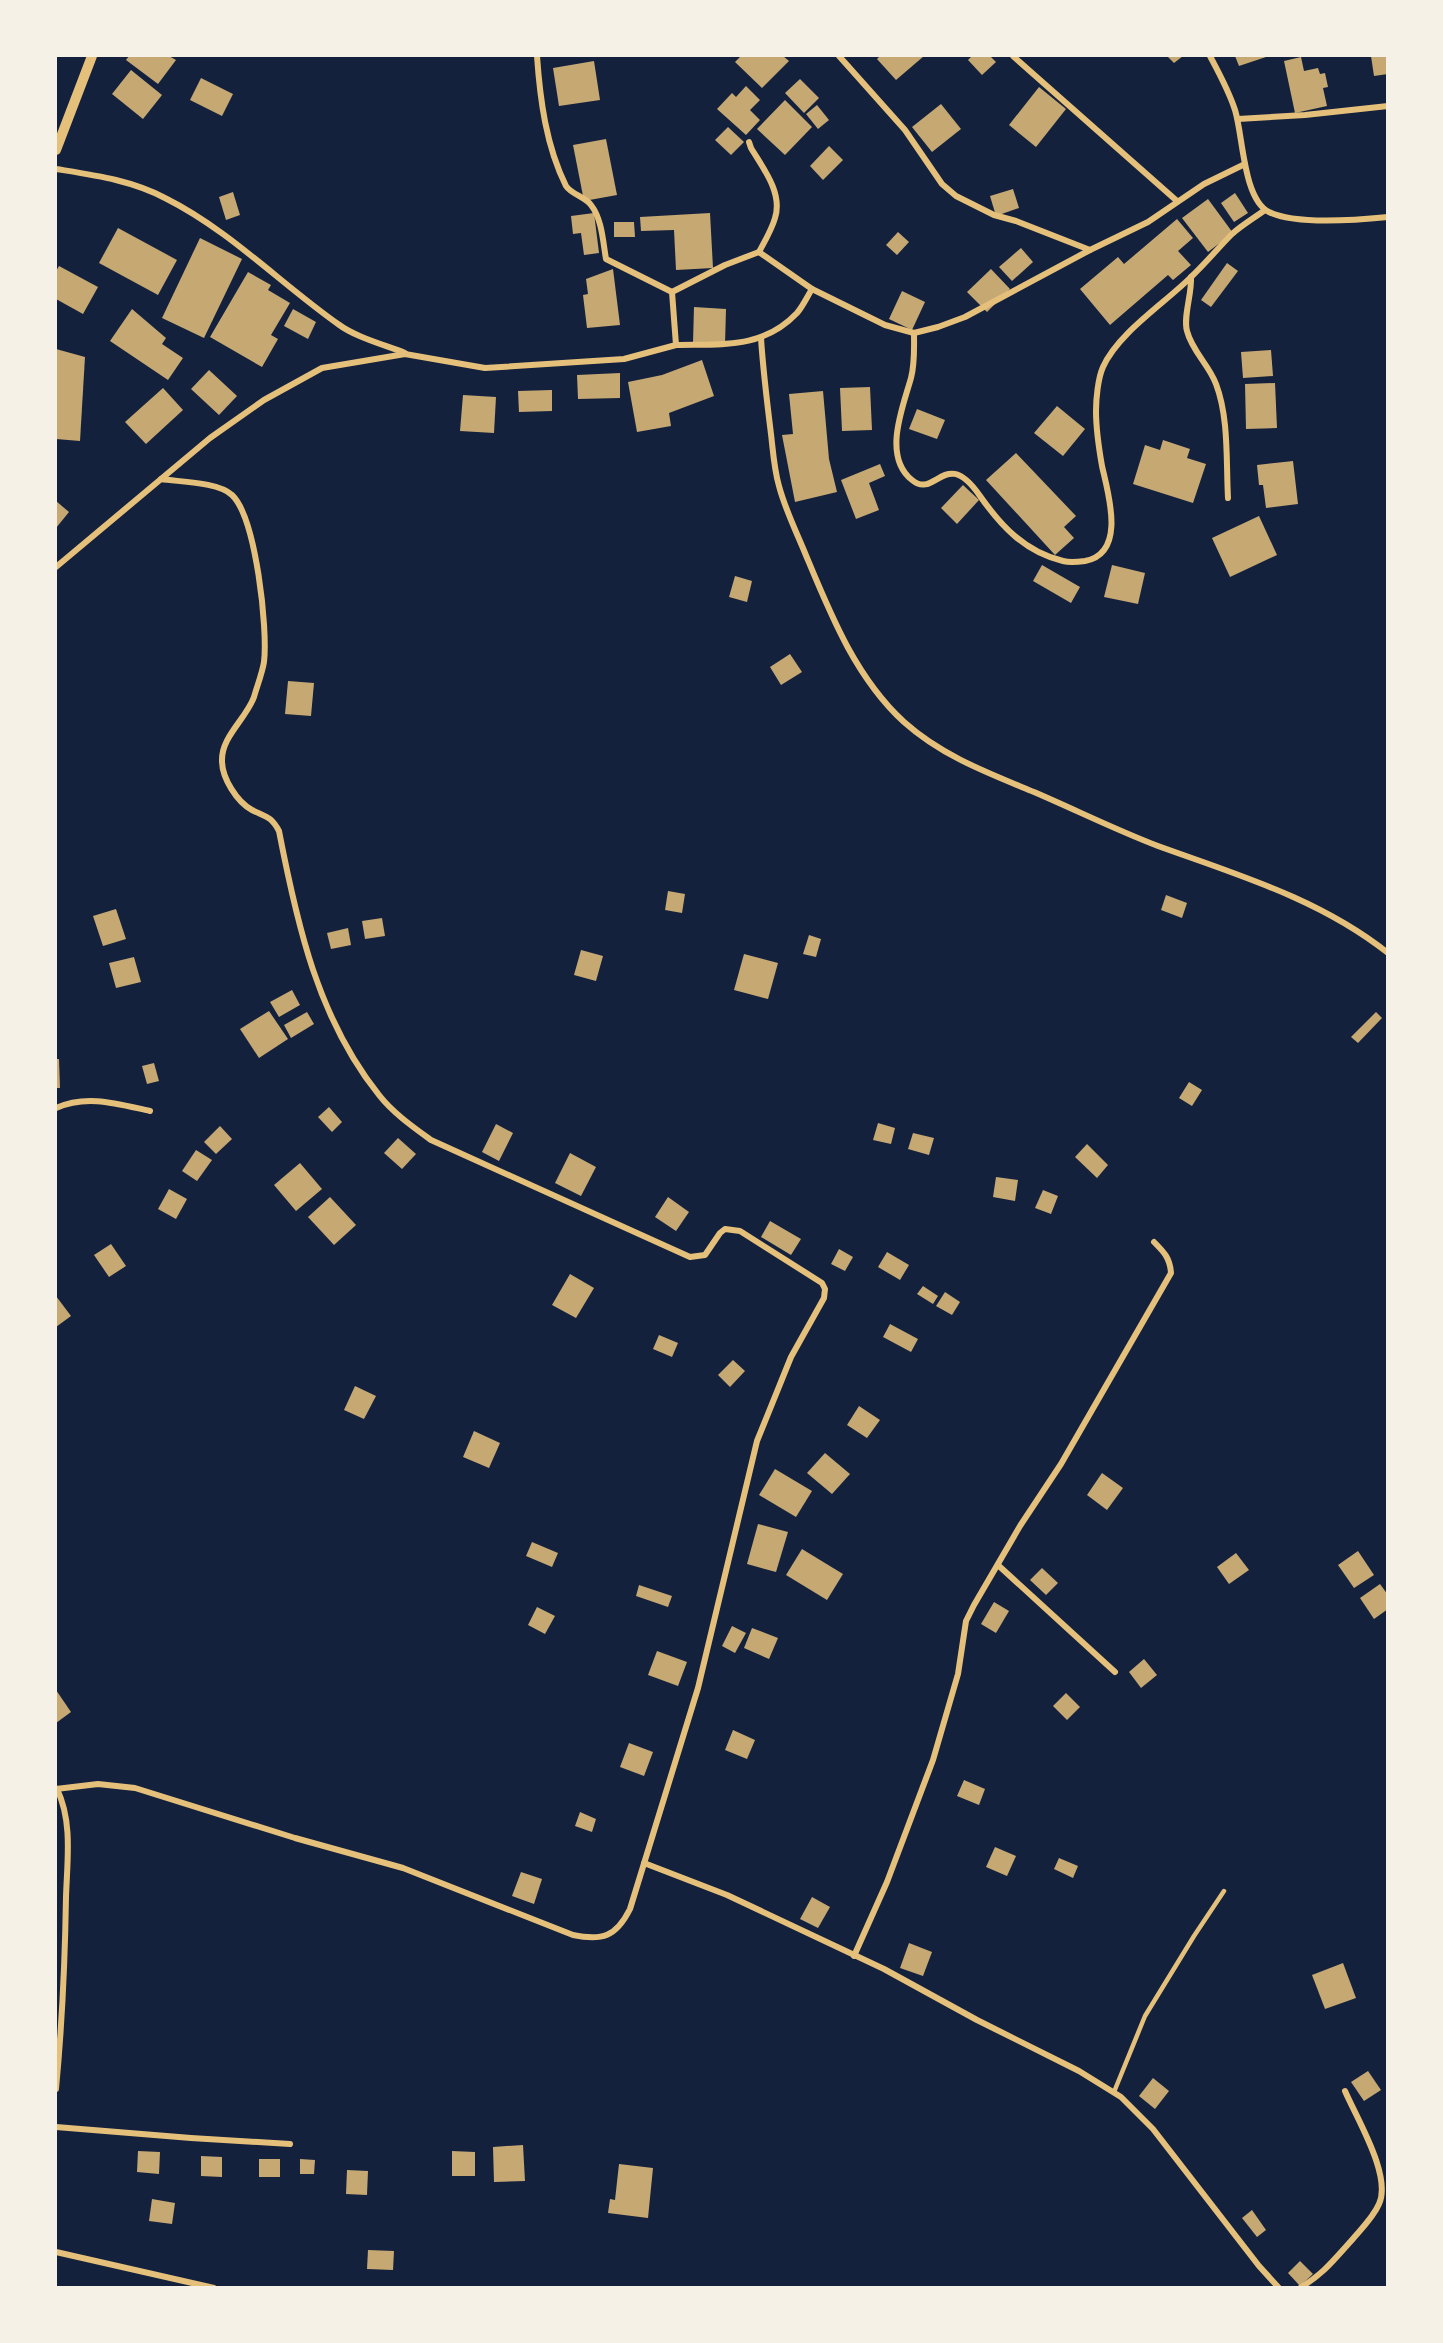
<svg xmlns="http://www.w3.org/2000/svg" width="1443" height="2343" font-family="Lato,sans-serif">
	<rect width="100%" height="100%" fill="#14213d"/>
	<g fill="#c6a872">
		<path d="M129,56H169L176,60L158,84L126,60Z"/>
		<path d="M741,56H783L789,61L762,88L735,62Z"/>
		<path d="M880,56H924L896,80L877,59Z"/>
		<path d="M972,56H990L996,62L982,75L968,60Z"/>
		<path d="M1167,56H1183L1174,63Z"/>
		<path d="M1235,56H1265L1266,57L1239,66Z"/>
		<path d="M1371,56H1388V74L1374,76Z"/>
		<path d="M1301,57L1304,71L1318,68L1320,74L1325,73L1328,87L1323,88L1327,106L1295,113L1284,61Z"/>
		<path d="M594,61L600,100L559,106L553,68Z"/>
		<path d="M131,70L162,95L143,119L112,94Z"/>
		<path d="M201,78L233,94L222,116L190,100Z"/>
		<path d="M800,79L819,98L804,113L785,93Z"/>
		<path d="M746,86L760,100L750,110L760,120L746,135L717,109L732,93L736,97Z"/>
		<path d="M1039,87L1066,109L1036,147L1009,125Z"/>
		<path d="M785,100L812,127L785,155L757,129Z"/>
		<path d="M941,104L961,129L932,152L912,127Z"/>
		<path d="M817,105L829,120L818,129L806,114Z"/>
		<path d="M728,127L744,142L731,155L715,140Z"/>
		<path d="M606,139L617,195L584,201L573,145Z"/>
		<path d="M829,146L843,160L823,180L810,166Z"/>
		<path d="M1013,189L1019,208L996,216L990,196Z"/>
		<path d="M233,192L240,215L226,220L219,197Z"/>
		<path d="M1235,193L1248,213L1234,222L1221,203Z"/>
		<path d="M1208,199L1233,233L1208,252L1182,218Z"/>
		<path d="M594,213L599,253L584,255L581,233L573,234L571,216Z"/>
		<path d="M710,213L713,268L676,270L674,230L641,231L640,217Z"/>
		<path d="M1177,219L1193,238L1178,251L1191,265L1173,280L1168,275L1110,325L1080,289L1118,257L1124,264Z"/>
		<path d="M614,222H634L635,237H614Z"/>
		<path d="M118,228L177,260L158,295L99,263Z"/>
		<path d="M898,232L909,242L897,255L886,245Z"/>
		<path d="M200,238L242,259L204,338L162,318Z"/>
		<path d="M1021,248L1033,262L1012,281L999,267Z"/>
		<path d="M1227,263L1238,271L1211,307L1201,300Z"/>
		<path d="M59,266L98,287L83,314L56,299V271Z"/>
		<path d="M613,269L620,325L587,328L583,295L588,294L586,279Z"/>
		<path d="M991,269L1010,289L987,312L967,292Z"/>
		<path d="M248,272L271,285L268,290L290,303L271,335L278,339L262,367L210,337Z"/>
		<path d="M902,291L925,302L912,330L889,319Z"/>
		<path d="M694,307L726,309L725,344L693,343Z"/>
		<path d="M132,309L166,338L162,344L183,358L168,380L110,341Z"/>
		<path d="M293,309L316,322L308,339L284,326Z"/>
		<path d="M56,349L85,357L80,441L56,439Z"/>
		<path d="M1271,350L1273,376L1243,378L1241,352Z"/>
		<path d="M702,360L714,396L669,413L671,426L637,432L628,382L662,375Z"/>
		<path d="M209,370L237,396L219,415L191,389Z"/>
		<path d="M620,373V398L578,399L577,375Z"/>
		<path d="M1275,383L1277,428L1246,429L1245,384Z"/>
		<path d="M870,387L872,430L842,431L840,388Z"/>
		<path d="M163,388L183,410L146,444L125,422Z"/>
		<path d="M552,390V411L519,412L518,391Z"/>
		<path d="M823,391L829,459L837,492L795,502L782,435L793,434L789,394Z"/>
		<path d="M463,395L496,397L494,433L460,431Z"/>
		<path d="M1057,406L1085,429L1063,456L1034,433Z"/>
		<path d="M917,409L945,420L937,439L909,429Z"/>
		<path d="M1163,440L1190,449L1187,458L1206,464L1193,503L1133,484L1145,445L1160,450Z"/>
		<path d="M1016,453L1076,516L1064,527L1074,538L1055,555L986,480Z"/>
		<path d="M1293,461L1298,504L1266,508L1263,485H1259L1257,465Z"/>
		<path d="M880,464L885,476L869,483L879,510L856,519L841,480Z"/>
		<path d="M963,485L979,500L957,524L941,508Z"/>
		<path d="M56,501L69,512L56,528Z"/>
		<path d="M1259,516L1277,555L1230,577L1212,538Z"/>
		<path d="M1042,565L1080,587L1071,603L1033,581Z"/>
		<path d="M1112,565L1145,573L1138,604L1104,597Z"/>
		<path d="M735,576L752,581L747,602L729,597Z"/>
		<path d="M790,654L802,672L781,685L770,667Z"/>
		<path d="M288,681L314,683L311,716L285,714Z"/>
		<path d="M668,891L685,894L682,913L665,910Z"/>
		<path d="M1166,895L1187,903L1182,918L1161,910Z"/>
		<path d="M116,909L126,939L103,946L93,916Z"/>
		<path d="M382,918L385,936L365,939L362,921Z"/>
		<path d="M348,928L351,945L331,949L327,933Z"/>
		<path d="M809,935L821,939L816,957L803,954Z"/>
		<path d="M581,950L603,956L596,981L574,975Z"/>
		<path d="M744,954L778,963L768,999L734,990Z"/>
		<path d="M134,957L141,982L116,988L109,963Z"/>
		<path d="M292,990L300,1005L279,1017L270,1002Z"/>
		<path d="M269,1011L288,1039L259,1058L240,1029Z"/>
		<path d="M307,1012L314,1024L291,1038L284,1025Z"/>
		<path d="M1376,1012L1382,1018L1358,1043L1351,1037Z"/>
		<path d="M56,1059H59L60,1088H56Z"/>
		<path d="M154,1063L159,1081L147,1084L142,1066Z"/>
		<path d="M1189,1082L1202,1090L1192,1106L1179,1098Z"/>
		<path d="M329,1107L342,1122L332,1132L318,1117Z"/>
		<path d="M878,1123L895,1128L891,1144L873,1140Z"/>
		<path d="M496,1124L513,1133L499,1161L482,1152Z"/>
		<path d="M220,1126L232,1139L216,1154L204,1142Z"/>
		<path d="M913,1133L934,1138L929,1155L908,1149Z"/>
		<path d="M398,1138L416,1154L402,1169L384,1153Z"/>
		<path d="M1087,1144L1108,1165L1097,1178L1075,1157Z"/>
		<path d="M196,1150L212,1160L197,1181L182,1171Z"/>
		<path d="M570,1153L596,1167L581,1196L555,1183Z"/>
		<path d="M300,1163L322,1189L296,1211L274,1185Z"/>
		<path d="M996,1177L1018,1180L1015,1201L993,1197Z"/>
		<path d="M169,1189L187,1199L176,1219L158,1209Z"/>
		<path d="M1043,1190L1058,1196L1051,1214L1035,1208Z"/>
		<path d="M330,1197L356,1225L334,1245L308,1217Z"/>
		<path d="M668,1197L689,1212L676,1231L655,1217Z"/>
		<path d="M770,1221L801,1239L791,1255L761,1237Z"/>
		<path d="M111,1244L126,1266L109,1277L94,1255Z"/>
		<path d="M839,1249L853,1257L845,1271L831,1264Z"/>
		<path d="M887,1252L909,1265L900,1280L878,1267Z"/>
		<path d="M570,1274L594,1288L576,1318L552,1305Z"/>
		<path d="M923,1286L938,1296L933,1304L917,1294Z"/>
		<path d="M945,1292L960,1302L952,1315L936,1306Z"/>
		<path d="M56,1296L71,1316L56,1327Z"/>
		<path d="M890,1324L918,1339L911,1352L883,1337Z"/>
		<path d="M659,1335L678,1343L672,1357L653,1349Z"/>
		<path d="M733,1360L745,1371L730,1387L718,1375Z"/>
		<path d="M355,1386L376,1396L364,1419L344,1410Z"/>
		<path d="M859,1406L880,1420L867,1438L847,1425Z"/>
		<path d="M474,1431L500,1443L489,1468L463,1457Z"/>
		<path d="M825,1453L850,1474L832,1494L807,1473Z"/>
		<path d="M775,1469L812,1491L796,1517L759,1495Z"/>
		<path d="M1102,1473L1123,1488L1107,1510L1087,1495Z"/>
		<path d="M758,1524L788,1532L776,1572L747,1564Z"/>
		<path d="M532,1542L558,1553L552,1567L526,1556Z"/>
		<path d="M802,1549L843,1574L827,1600L786,1575Z"/>
		<path d="M1358,1551L1374,1575L1354,1588L1338,1565Z"/>
		<path d="M1236,1553L1249,1570L1229,1584L1217,1567Z"/>
		<path d="M1042,1568L1058,1583L1046,1595L1030,1580Z"/>
		<path d="M1380,1584L1388,1595V1609L1374,1619L1360,1598Z"/>
		<path d="M639,1585L672,1596L668,1607L636,1596Z"/>
		<path d="M994,1602L1009,1611L996,1633L981,1624Z"/>
		<path d="M537,1607L555,1616L545,1634L528,1625Z"/>
		<path d="M732,1626L746,1633L735,1653L722,1646Z"/>
		<path d="M752,1628L778,1638L769,1659L744,1648Z"/>
		<path d="M657,1651L687,1662L678,1686L648,1675Z"/>
		<path d="M1144,1659L1157,1675L1141,1688L1129,1672Z"/>
		<path d="M56,1690L71,1712L56,1723Z"/>
		<path d="M1066,1693L1080,1707L1067,1720L1053,1706Z"/>
		<path d="M733,1730L755,1740L747,1759L725,1750Z"/>
		<path d="M629,1743L653,1752L644,1776L620,1767Z"/>
		<path d="M964,1780L985,1789L979,1805L957,1796Z"/>
		<path d="M580,1812L596,1819L592,1832L575,1826Z"/>
		<path d="M995,1847L1016,1856L1007,1876L986,1867Z"/>
		<path d="M1059,1858L1078,1866L1073,1878L1054,1869Z"/>
		<path d="M521,1872L542,1879L534,1904L512,1896Z"/>
		<path d="M812,1897L830,1907L818,1928L800,1919Z"/>
		<path d="M909,1943L932,1952L923,1976L900,1968Z"/>
		<path d="M1343,1963L1356,1998L1325,2009L1312,1975Z"/>
		<path d="M1368,2071L1381,2090L1364,2101L1351,2082Z"/>
		<path d="M1153,2078L1169,2091L1155,2109L1139,2096Z"/>
		<path d="M523,2145L525,2181L494,2182L493,2147Z"/>
		<path d="M138,2151L160,2152L159,2174L137,2172Z"/>
		<path d="M452,2151L475,2152V2176H452Z"/>
		<path d="M201,2156L222,2157V2177L201,2176Z"/>
		<rect x="259" y="2159" width="21" height="18"/>
		<path d="M300,2159L315,2160L314,2174H300Z"/>
		<path d="M619,2164L653,2168L648,2218L608,2213L610,2199L615,2200Z"/>
		<path d="M347,2170L368,2171L367,2195L346,2194Z"/>
		<path d="M152,2199L175,2203L172,2224L149,2221Z"/>
		<path d="M1252,2210L1266,2230L1257,2237L1242,2218Z"/>
		<path d="M368,2250L394,2251L393,2270L367,2269Z"/>
		<path d="M1300,2261L1313,2274L1300,2286L1288,2273Z"/>
	</g>
	<g fill="none" stroke-linecap="round" stroke-linejoin="round">
		<path stroke="#e5c07b" stroke-width="4.5" d="M1114,2092L1145,2016L1194,1936L1224,1891"/>
		<g stroke="#e5c07b" stroke-width="6">
			<path d="M839,56L905,130L942,184L956,196L994,215L1016,221L1090,250"/>
			<path d="M1013,56L1177,201"/>
			<path d="M1210,56C1219,73 1229,91 1235,110C1243,135 1243,199 1269,212C1295,225 1358,220 1388,217"/>
			<path d="M1238,119L1305,115L1388,106"/>
			<path d="M749,142L751,148C763,168 783,193 775,218C772,229 765,241 759,252"/>
			<path d="M56,169C93,175 131,180 165,198C229,230 280,283 338,324C355,337 385,345 405,353"/>
			<path d="M1191,277C1192,294 1183,317 1187,331C1192,351 1209,365 1216,384C1229,418 1226,461 1228,498"/>
			<path d="M672,292L725,265L759,252L812,289L885,325L914,333L938,327L965,317L1090,250L1148,222L1204,184L1245,164"/>
			<path d="M914,333C914,348 915,363 911,378C903,407 882,456 912,480C936,500 945,445 980,496C1001,526 1025,552 1063,561C1070,563 1078,562 1085,561C1127,553 1108,493 1102,466C1099,449 1096,429 1096,411C1096,399 1098,378 1103,367C1118,333 1165,303 1191,277C1206,263 1218,248 1232,234C1242,225 1254,218 1265,210"/>
			<path d="M761,338C763,370 767,402 771,434C773,451 774,469 779,486C785,509 796,531 805,553C830,613 855,677 904,722C942,756 988,773 1034,792C1076,810 1116,830 1158,846C1238,875 1320,899 1388,953"/>
			<path d="M676,345C722,344 763,349 797,313C803,306 807,297 812,289"/>
			<path d="M56,567L210,438L264,400L322,368L405,354L485,368L624,359L676,345L672,292L606,259C603,242 602,219 591,205C585,197 571,194 566,186C546,146 540,99 537,56"/>
			<path d="M56,1108C87,1094 118,1104 150,1111"/>
			<path d="M999,1566L1115,1672"/>
			<path d="M56,1789L98,1784L135,1788L295,1838L403,1868L573,1935C602,1941 616,1937 630,1909L698,1688L757,1441L791,1357L824,1298L825,1289L822,1283L740,1231L725,1229L720,1233L705,1255L690,1257L431,1140C413,1127 393,1113 379,1095C318,1019 297,924 279,831C271,816 266,817 252,810C237,802 222,778 222,761C221,737 246,719 254,697C257,686 262,674 264,662C268,629 256,518 232,495C218,482 180,482 161,479"/>
			<path d="M644,1863L727,1895L884,1969L977,2020L1079,2071L1121,2097L1153,2129L1259,2266L1279,2288"/>
			<path d="M854,1956L887,1882L933,1760L958,1674L966,1621L974,1605L1020,1526L1061,1464L1171,1273C1170,1258 1164,1252 1154,1242"/>
			<path d="M56,2089C62,2025 65,1961 66,1897C67,1862 73,1822 57,1789"/>
			<path d="M56,2127L191,2138L290,2144"/>
			<path d="M56,2252L214,2288"/>
			<path d="M1300,2288C1324,2273 1332,2262 1351,2241C1360,2230 1373,2218 1379,2204C1392,2176 1357,2119 1345,2091"/>
		</g>
		<path stroke="#e5c07b" stroke-width="10" d="M56,150L92,56"/>
	</g>
	<rect width="1443" height="2343" fill="none" stroke="#f6f1e7" stroke-width="114"/>
</svg>
